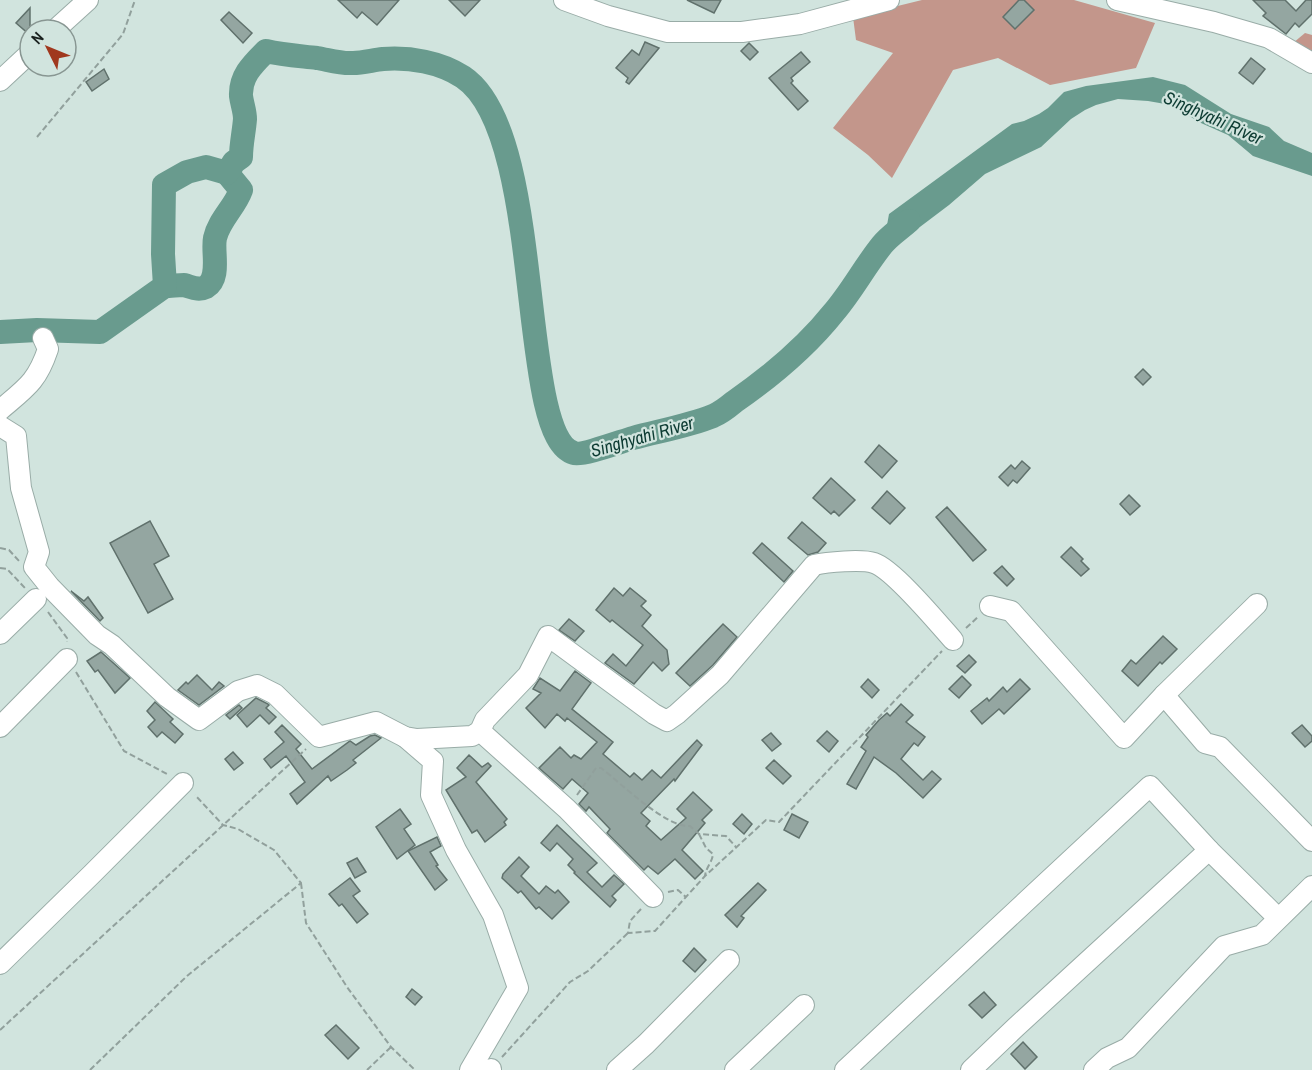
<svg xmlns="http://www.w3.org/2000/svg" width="1312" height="1070" font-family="'Archivo Narrow',sans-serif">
	<rect width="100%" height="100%" fill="#d1e4de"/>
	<g fill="#c3968b">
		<path d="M922,0H1074L1155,23L1136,68L1050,85L998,58L953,70L892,178L868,155L833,128L893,53L856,40L853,17Z"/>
		<path d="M1305,33L1312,35V54L1293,43Z"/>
	</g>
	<path fill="#699b8e" d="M1153,77L1185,85L1231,114L1269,127L1284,141L1312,153V176L1253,156L1228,135L1201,123L1171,105L1148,101L1118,99L1096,105L1085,110L1071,119L1041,147L985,174L949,205L904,239L884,242L889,214L1012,124L1024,121L1039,114L1048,108L1064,92L1086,86Z"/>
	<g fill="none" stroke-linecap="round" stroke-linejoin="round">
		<g stroke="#699b8e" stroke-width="24">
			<path d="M165,286C171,286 178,285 184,285C192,287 198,291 206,287C221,278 212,252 215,238C219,220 235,207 241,190L227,173"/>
			<path d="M0,332L37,330L100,332L165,286L163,254L164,185L187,172L206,167L227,173L234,162L241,157C241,144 244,132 245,119C245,111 242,104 241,96C240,76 253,64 266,51C283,55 300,56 317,58C329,60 341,64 353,63C363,63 373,60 383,59C410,57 440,62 463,77C547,133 516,436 574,453C582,456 622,441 633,438C659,431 688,426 713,416C720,413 728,407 734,402C770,377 807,346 834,312C852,291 865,266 882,245C889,236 900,229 909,221"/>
		</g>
	</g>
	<g fill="#94a6a1" stroke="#60716c" stroke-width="1.5">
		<path d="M338,0H399L377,25L362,12L357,18Z"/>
		<path d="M449,0H480L465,16Z"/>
		<path d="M687,0H721L714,13Z"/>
		<path d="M1019,0H1024L1034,10L1015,29L1003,17Z"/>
		<path d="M1253,0H1285L1296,11L1306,0H1312V14L1299,27L1295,23L1286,34L1263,16L1266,13Z"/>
		<path d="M30,8V35L16,23Z"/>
		<path d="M229,12L252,33L243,43L221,20Z"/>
		<path d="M645,42L659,48L629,84L626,82L628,78L616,68L632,50L639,55Z"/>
		<path d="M749,43L758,52L750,60L741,51Z"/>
		<path d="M801,52L810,62L791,78L793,81L791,83L808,101L798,110L769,78Z"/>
		<path d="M1251,58L1265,69L1253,84L1239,73Z"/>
		<path d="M104,69L109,79L92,91L86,82Z"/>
		<path d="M1143,369L1151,377L1143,385L1135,377Z"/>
		<path d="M879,445L897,461L882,478L865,462Z"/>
		<path d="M1022,461L1030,468L1017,483L1013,480L1008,486L999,477L1011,465L1015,469Z"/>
		<path d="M831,478L855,500L839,516L834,511L831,514L813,498Z"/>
		<path d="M887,491L905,508L890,524L872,508Z"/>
		<path d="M1129,495L1140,506L1130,515L1120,504Z"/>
		<path d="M947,507L986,550L973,561L936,517Z"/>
		<path d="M150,521L169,556L154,564L173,599L148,613L110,543Z"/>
		<path d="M802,522L826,543L818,552L808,555L788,538Z"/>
		<path d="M762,543L793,571L784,582L753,553Z"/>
		<path d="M1071,547L1083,559L1081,561L1089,569L1081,576L1061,557Z"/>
		<path d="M1002,566L1014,579L1007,586L994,573Z"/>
		<path d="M614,588L623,596L630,588L646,601L641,606L651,615L642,626L667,650L669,664L662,671L653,662L634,684L605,663L613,654L626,666L643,645L612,620L610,622L596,610Z"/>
		<path d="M71,591L84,601L88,597L103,618L100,621Z"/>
		<path d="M569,619L584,631L575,641L559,630Z"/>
		<path d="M723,624L737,637L713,665L690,686L676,673Z"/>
		<path d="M1163,636L1177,649L1162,664L1160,662L1138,686L1122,671L1131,660L1136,664Z"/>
		<path d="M101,652L130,678L115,693L98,670L95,672L87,661Z"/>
		<path d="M969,655L976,662L965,673L957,666Z"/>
		<path d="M575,671L591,683L572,709L613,742L603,754L630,777L634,773L642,780L652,770L661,778L697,740L702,745L675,781L674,779L641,813L650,821L646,826L661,840L686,818L677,809L693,792L712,810L702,820L705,823L682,850L703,871L695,879L675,859L658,874L648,866L644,870L607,833L610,829L589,807L586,811L579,804L588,793L572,779L563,789L539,768L560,747L571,758L574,755L581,759L597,742L567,718L565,721L557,714L545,728L526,708L541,693L533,689L540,678L560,691Z"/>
		<path d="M197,675L212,690L219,682L224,686L199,705L178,690L186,682L188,684Z"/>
		<path d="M962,676L971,685L959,698L949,689Z"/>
		<path d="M868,679L879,690L872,698L861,687Z"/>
		<path d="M1020,679L1030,689L1004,714L999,709L982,724L971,711L987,698L989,701L1003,687L1007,692Z"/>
		<path d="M256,698L268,704L269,705L266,708L276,717L269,724L260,715L247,727L237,715Z"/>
		<path d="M155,702L173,719L170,722L183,734L175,743L162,732L157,737L148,727L155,720L147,711Z"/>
		<path d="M901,704L913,715L906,722L925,737L918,746L914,743L901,759L923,780L932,771L941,779L923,798L896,773L874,757L856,789L847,784L866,751L861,747L868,737L866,735L879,720L887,713L890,716Z"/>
		<path d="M239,705L242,708L230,719L226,715Z"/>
		<path d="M282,725L301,744L296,749L312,769L350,741L356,745L370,736L375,735L381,738L353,760L356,763L347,770L331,781L328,776L297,804L290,794L305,782L286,756L271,768L264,759L284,742L275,732Z"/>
		<path d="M1302,725L1312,736V741L1305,747L1292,733Z"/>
		<path d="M827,731L838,741L829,752L817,741Z"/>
		<path d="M771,733L781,744L772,751L762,740Z"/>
		<path d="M233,752L243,763L234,770L225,759Z"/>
		<path d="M469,755L482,767L488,763L491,766L476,782L507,819L504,822L506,825L485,842L477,830L472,833L446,790L466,777L457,768Z"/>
		<path d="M774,760L791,776L783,784L766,768Z"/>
		<path d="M400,809L411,824L404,829L415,845L397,859L376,827Z"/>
		<path d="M742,814L752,824L744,834L733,824Z"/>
		<path d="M792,814L808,822L799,838L784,830Z"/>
		<path d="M557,825L597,863L587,872L602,887L614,875L624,884L612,896L616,900L610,907L574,873L575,872L568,865L573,859L557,843L550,851L541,843Z"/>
		<path d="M437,837L441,846L430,852L438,865L436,866L447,880L435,890L408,851Z"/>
		<path d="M519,857L529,867L521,876L539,894L546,886L555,893L558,890L569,902L552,919L539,907L536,909L521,891L518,893L502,878L503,874Z"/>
		<path d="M357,858L366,872L355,878L347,863Z"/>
		<path d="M350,878L360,891L353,896L368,914L357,923L342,904L339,906L329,894Z"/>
		<path d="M758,883L766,890L741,916L744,918L737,927L725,915Z"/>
		<path d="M694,948L706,960L695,972L683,961Z"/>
		<path d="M412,989L422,997L415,1005L406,997Z"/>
		<path d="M984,992L996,1005L982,1018L969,1005Z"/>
		<path d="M336,1025L359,1048L348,1059L325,1035Z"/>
		<path d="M1023,1042L1037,1057L1025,1069L1011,1054Z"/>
	</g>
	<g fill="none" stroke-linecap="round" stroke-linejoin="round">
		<defs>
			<g id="minor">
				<path d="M564,0L608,16L668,32H742L800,24L889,0"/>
				<path d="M1117,0L1214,22L1269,38L1312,63"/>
				<path d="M55,30L88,0"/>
				<path d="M0,81L30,53"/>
				<path d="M0,410C26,388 37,382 48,349L43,338"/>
				<path d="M0,426L16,436L21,488L39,552L34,567L50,587L97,635L112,645L167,697L199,720L238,691L257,685L275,694L319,737L376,722L405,737L417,739L472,736L480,731L485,720L528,675L548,636L654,714L667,721L677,714L720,675L814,565C827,562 862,559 874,563C893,569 938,623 953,640"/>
				<path d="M990,606L1011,611L1124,738L1164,695L1205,743L1220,747L1312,841"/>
				<path d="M0,634L36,599"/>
				<path d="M1164,695L1257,604"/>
				<path d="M0,727L67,659"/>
				<path d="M480,731L567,809L653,897"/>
				<path d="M405,737L433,761L431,795L456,850L493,915L518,988L470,1070"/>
				<path d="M0,964L92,874L183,783"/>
				<path d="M491,1069V1070"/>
				<path d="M617,1070L646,1044L729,960"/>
				<path d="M735,1070L804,1005"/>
				<path d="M845,1070L1150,786L1209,850"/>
				<path d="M971,1070L1016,1027L1209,850L1278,918"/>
				<path d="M1094,1070L1107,1058L1128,1048L1224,946L1262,935L1312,886"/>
			</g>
		</defs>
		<use href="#minor" stroke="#99aca7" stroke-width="22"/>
		<g stroke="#91a09c" stroke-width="2" stroke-dasharray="6 3" stroke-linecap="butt">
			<path d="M37,137L123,34L135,0"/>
			<path d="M0,548L9,550L19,561"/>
			<path d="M0,568L7,569L25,588"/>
			<path d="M48,612L67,638V642"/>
			<path d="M966,628L979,616"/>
			<path d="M76,672L124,751L167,774"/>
			<path d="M577,795L596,768H601C621,783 666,828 690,826L699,834L726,836L736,847"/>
			<path d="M699,834L706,848L713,854C712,863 706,867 705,876"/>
			<path d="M301,883L306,923L347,987L391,1047L415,1070"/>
			<path d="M668,892L678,890L686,897"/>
			<path d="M641,909L630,921L628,933L655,931L705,876L766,820L779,822L942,651"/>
			<path d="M0,1030L306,749"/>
			<path d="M502,1057L570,982L588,971L628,933"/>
			<path d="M90,1070L187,976L301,883L274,850L238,829L223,825L195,795"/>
			<path d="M367,1070L391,1047"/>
		</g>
		<use href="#minor" stroke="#fff" stroke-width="20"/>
	</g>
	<g text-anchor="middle" stroke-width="4.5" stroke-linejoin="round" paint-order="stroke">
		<g font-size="18" font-style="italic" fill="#0c3b32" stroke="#d1e4de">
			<text transform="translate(1213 118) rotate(24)" y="6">Singhyahi River</text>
			<text transform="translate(642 437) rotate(-16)" y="6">Singhyahi River</text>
		</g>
	</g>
	<g transform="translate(48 48) rotate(313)"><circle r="28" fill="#d1e4de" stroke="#889692" stroke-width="1.5"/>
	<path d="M0-4.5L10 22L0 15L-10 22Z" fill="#a0381e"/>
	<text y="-9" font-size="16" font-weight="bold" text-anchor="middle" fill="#1a211f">N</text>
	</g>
</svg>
